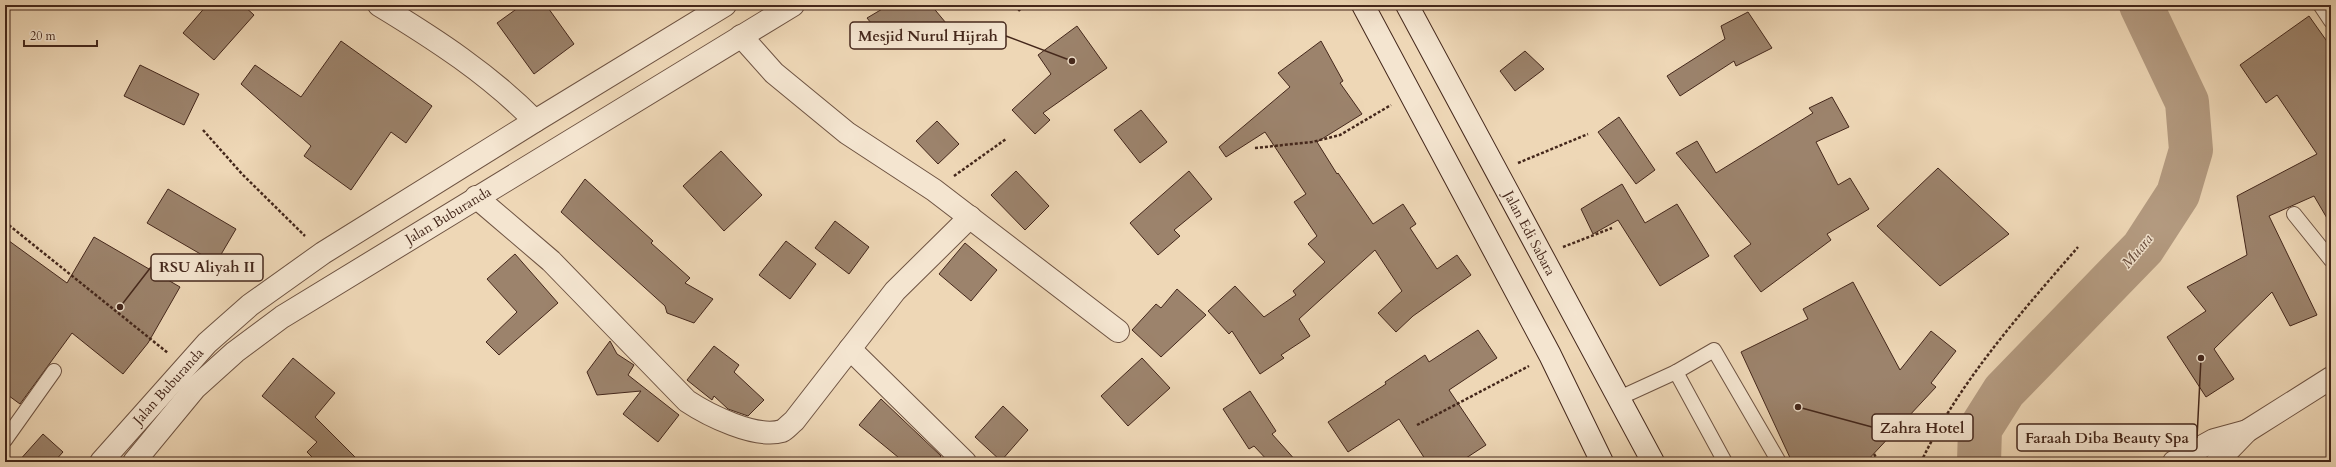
<svg xmlns="http://www.w3.org/2000/svg" width="2336" height="467" font-family="Cardo,serif">
	<rect width="100%" height="100%" fill="#eed7b6"/>
	<filter id="stains"><feTurbulence type="fractalNoise" baseFrequency=".005" numOctaves="4"/><feColorMatrix values="0 0 0 0 .2 0 0 0 0 .09 0 0 0 0 .02 0 0 0 .5 -.17"/></filter>
	<radialGradient id="worn" r=".72"><stop offset=".6" stop-color="#630" stop-opacity="0"/><stop offset="1" stop-color="#630" stop-opacity=".3"/></radialGradient>
	<g fill="none" stroke-linecap="round" stroke-linejoin="round">
		<path stroke="#b49b81" stroke-width="44" d="M1979,462L1980,429L2004,391L2143,248L2178,194L2191,150L2187,102L2141,5"/>
	</g>
	<g fill="#9c836c" stroke="#44271b">
		<path d="M207,5H243L254,15L214,60L183,33Z"/>
		<path d="M522,5H546L574,44L534,74L497,23Z"/>
		<path d="M889,5H931L946,23L926,38L923,34L891,48L867,18Z"/>
		<path d="M1748,12L1772,48L1736,66L1734,61L1680,96L1667,76L1725,39L1721,26Z"/>
		<path d="M2309,16L2331,47V225L2314,196L2269,216L2317,315L2290,326L2272,292L2214,349L2234,379L2206,397L2167,337L2206,311L2187,287L2247,255L2237,196L2317,154L2277,95L2266,103L2240,65Z"/>
		<path d="M1077,26L1107,68L1043,113L1050,120L1035,134L1012,110L1051,74L1038,55Z"/>
		<path d="M341,41L432,106L406,143L391,132L351,190L304,156L311,146L241,84L255,65L301,97Z"/>
		<path d="M1321,41L1343,81L1340,83L1362,114L1317,142L1337,174L1338,173L1373,224L1403,204L1416,224L1410,228L1437,269L1457,255L1471,275L1413,316L1396,332L1378,313L1402,291L1375,250L1299,319L1310,336L1281,355L1284,358L1260,374L1232,331L1229,334L1208,311L1235,286L1264,317L1296,295L1293,291L1325,262L1308,244L1317,236L1294,202L1306,194L1265,132L1226,157L1219,147L1290,87L1278,73Z"/>
		<path d="M1525,51L1544,69L1515,91L1500,71Z"/>
		<path d="M140,65L199,94L184,125L124,96Z"/>
		<path d="M1832,97L1849,127L1816,142L1838,185L1850,178L1869,209L1827,234L1831,240L1761,292L1734,256L1751,244L1676,153L1697,141L1716,173L1813,113L1809,108Z"/>
		<path d="M1141,110L1167,142L1140,163L1114,130Z"/>
		<path d="M1619,117L1655,170L1636,184L1598,132Z"/>
		<path d="M937,121L959,144L938,164L916,141Z"/>
		<path d="M721,151L762,195L724,231L683,186Z"/>
		<path d="M1938,168L2009,234L1940,286L1877,226Z"/>
		<path d="M1016,171L1049,206L1025,230L991,195Z"/>
		<path d="M1189,171L1212,199L1174,230L1180,236L1158,255L1130,223Z"/>
		<path d="M585,179L653,241L651,243L690,278L685,283L713,299L694,323L667,313L665,306L561,212Z"/>
		<path d="M1622,184L1645,223L1677,204L1709,256L1660,286L1618,220L1593,234L1581,209Z"/>
		<path d="M168,189L236,229L216,263L147,223Z"/>
		<path d="M835,221L869,247L849,274L815,248Z"/>
		<path d="M94,237L180,287L148,343L123,374L72,333L20,404L5,393V238L67,283Z"/>
		<path d="M786,241L816,264L790,299L759,275Z"/>
		<path d="M965,243L997,270L971,301L939,274Z"/>
		<path d="M515,254L558,303L499,355L486,342L517,312L487,279Z"/>
		<path d="M1853,282L1900,370L1931,331L1956,351L1931,383L1936,387L1866,462H1792L1741,352L1808,319L1803,309Z"/>
		<path d="M1177,289L1206,315L1161,357L1132,330L1156,304L1161,308Z"/>
		<path d="M1478,330L1497,358L1449,390L1486,445L1460,462H1427L1399,419L1348,452L1328,422L1386,384L1385,382L1425,355L1429,362Z"/>
		<path d="M610,341L617,354L634,365L628,375L679,415L658,442L623,414L641,391L597,395L587,372Z"/>
		<path d="M714,346L739,365L734,372L764,400L748,416L728,409L714,396L712,400L687,380Z"/>
		<path d="M293,358L335,393L315,417L360,462H317L307,452L317,442L262,396Z"/>
		<path d="M1142,358L1170,388L1128,426L1101,396Z"/>
		<path d="M1250,391L1276,431L1272,434L1297,462H1269L1254,446L1249,449L1223,409Z"/>
		<path d="M881,399L941,456L935,462H904L859,425Z"/>
		<path d="M1003,406L1028,430L1001,461L975,437Z"/>
		<path d="M43,434L63,452L54,462H18Z"/>
	</g>
	<g fill="none" stroke-linecap="round" stroke-linejoin="round">
		<defs>
			<g id="service">
				<path d="M2321,6L2331,21"/>
				<path d="M2294,214L2331,260"/>
				<path d="M1676,372L1725,462"/>
				<path d="M1617,399L1676,372L1714,350L1779,462"/>
				<path d="M5,440L54,371"/>
			</g>
			<g id="minor">
				<path d="M379,5C435,39 489,74 535,121"/>
				<path d="M741,36L774,73L847,133L934,190L1118,331"/>
				<path d="M476,197L551,261L687,401C708,415 756,439 782,431C786,429 790,424 794,421L895,291L970,217"/>
				<path d="M850,349L965,462"/>
			</g>
			<g id="tertiary">
				<path d="M101,462L207,343L250,305L323,253L535,121L725,5"/>
				<path d="M134,462L195,388L235,352L282,317L793,5"/>
				<path d="M2174,462L2214,440L2247,431"/>
				<path d="M2217,462L2247,431L2331,378"/>
			</g>
			<g id="secondary">
				<path d="M1363,5L1550,355L1602,462"/>
				<path d="M1407,5L1653,462"/>
			</g>
		</defs>
		<use href="#service" stroke="#6e5342" stroke-width="16"/>
		<use href="#minor" stroke="#6e5342" stroke-width="24"/>
		<use href="#tertiary" stroke="#6e5342" stroke-width="24"/>
		<use href="#secondary" stroke="#44271b" stroke-width="24"/>
		<g stroke="#44271b" stroke-width="2.5" stroke-dasharray="3 2" stroke-linecap="butt">
			<path d="M668,5L675,9"/>
			<path d="M1015,5L1020,11"/>
			<path d="M203,130L242,174L305,236"/>
			<path d="M1255,148L1312,142L1340,135L1391,105"/>
			<path d="M1518,163L1588,134"/>
			<path d="M954,176L1006,139"/>
			<path d="M5,222L168,353"/>
			<path d="M1563,247L1612,228"/>
			<path d="M1417,425L1529,366"/>
			<path d="M1874,454L1879,462"/>
			<path d="M1921,462C1959,382 2020,314 2078,247"/>
		</g>
		<use href="#service" stroke="#f4e5d0" stroke-width="14"/>
		<use href="#minor" stroke="#f4e5d0" stroke-width="22"/>
		<use href="#tertiary" stroke="#f4e5d0" stroke-width="22"/>
		<use href="#secondary" stroke="#f4e5d0" stroke-width="22"/>
	</g>
	<g text-anchor="middle" stroke-width="3" stroke-linejoin="round" paint-order="stroke">
		<g font-size="14" fill="#44271b" stroke="#f4e5d0">
			<text transform="translate(448 215) rotate(-31)" y="5">Jalan Buburanda</text>
			<text transform="translate(1530 233) rotate(62)" y="5">Jalan Edi Sabara</text>
			<text transform="translate(168 386) rotate(-48)" y="5">Jalan Buburanda</text>
		</g>
		<g font-size="15" font-style="italic" fill="#664a3a" stroke="#f4e5d0">
			<text transform="translate(2137 251) rotate(-50)" y="5">Muara</text>
		</g>
	</g>
	<path fill="none" stroke="#44271b" stroke-width="1.5" d="M1072 61L1006 36M120 307L151 267M1798 407L1872 427M2201 358L2197 438"/>
	<g fill="#44271b" stroke="#f4e5d0" stroke-width="1.5">
		<circle cx="1072" cy="61" r="4"/>
		<circle cx="120" cy="307" r="4"/>
		<circle cx="1798" cy="407" r="4"/>
		<circle cx="2201" cy="358" r="4"/>
	</g>
	<g fill="#f4e5d0" stroke="#44271b" stroke-width="1.5">
		<rect x="850" y="22" width="156" height="27" rx="4"/>
		<rect x="151" y="254" width="112" height="27" rx="4"/>
		<rect x="1872" y="414" width="101" height="27" rx="4"/>
		<rect x="2017" y="424" width="180" height="27" rx="4"/>
	</g>
	<g font-size="15" text-anchor="middle" font-weight="bold" fill="#44271b">
		<text x="928" y="41">Mesjid Nurul Hijrah</text>
		<text x="207" y="272">RSU Aliyah II</text>
		<text x="1922" y="433">Zahra Hotel</text>
		<text x="2107" y="443">Faraah Diba Beauty Spa</text>
	</g>
	<rect width="2336" height="467" fill="none" stroke="#eed7b6" stroke-width="20"/>
	<rect x="6" y="6" width="2324" height="455" fill="none" stroke="#44271b" stroke-width="2"/>
	<rect x="10" y="10" width="2316" height="447" fill="none" stroke="#44271b"/>
	<path d="M24 40v6h73v-6" fill="none" stroke="#44271b" stroke-width="2"/>
	<text x="30" y="40" font-size="12" fill="#44271b" stroke="#f4e5d0" stroke-width="3" paint-order="stroke">20 m</text>
	<rect width="100%" height="100%" filter="url(#stains)"/>
	<rect width="100%" height="100%" fill="url(#worn)"/>
</svg>
